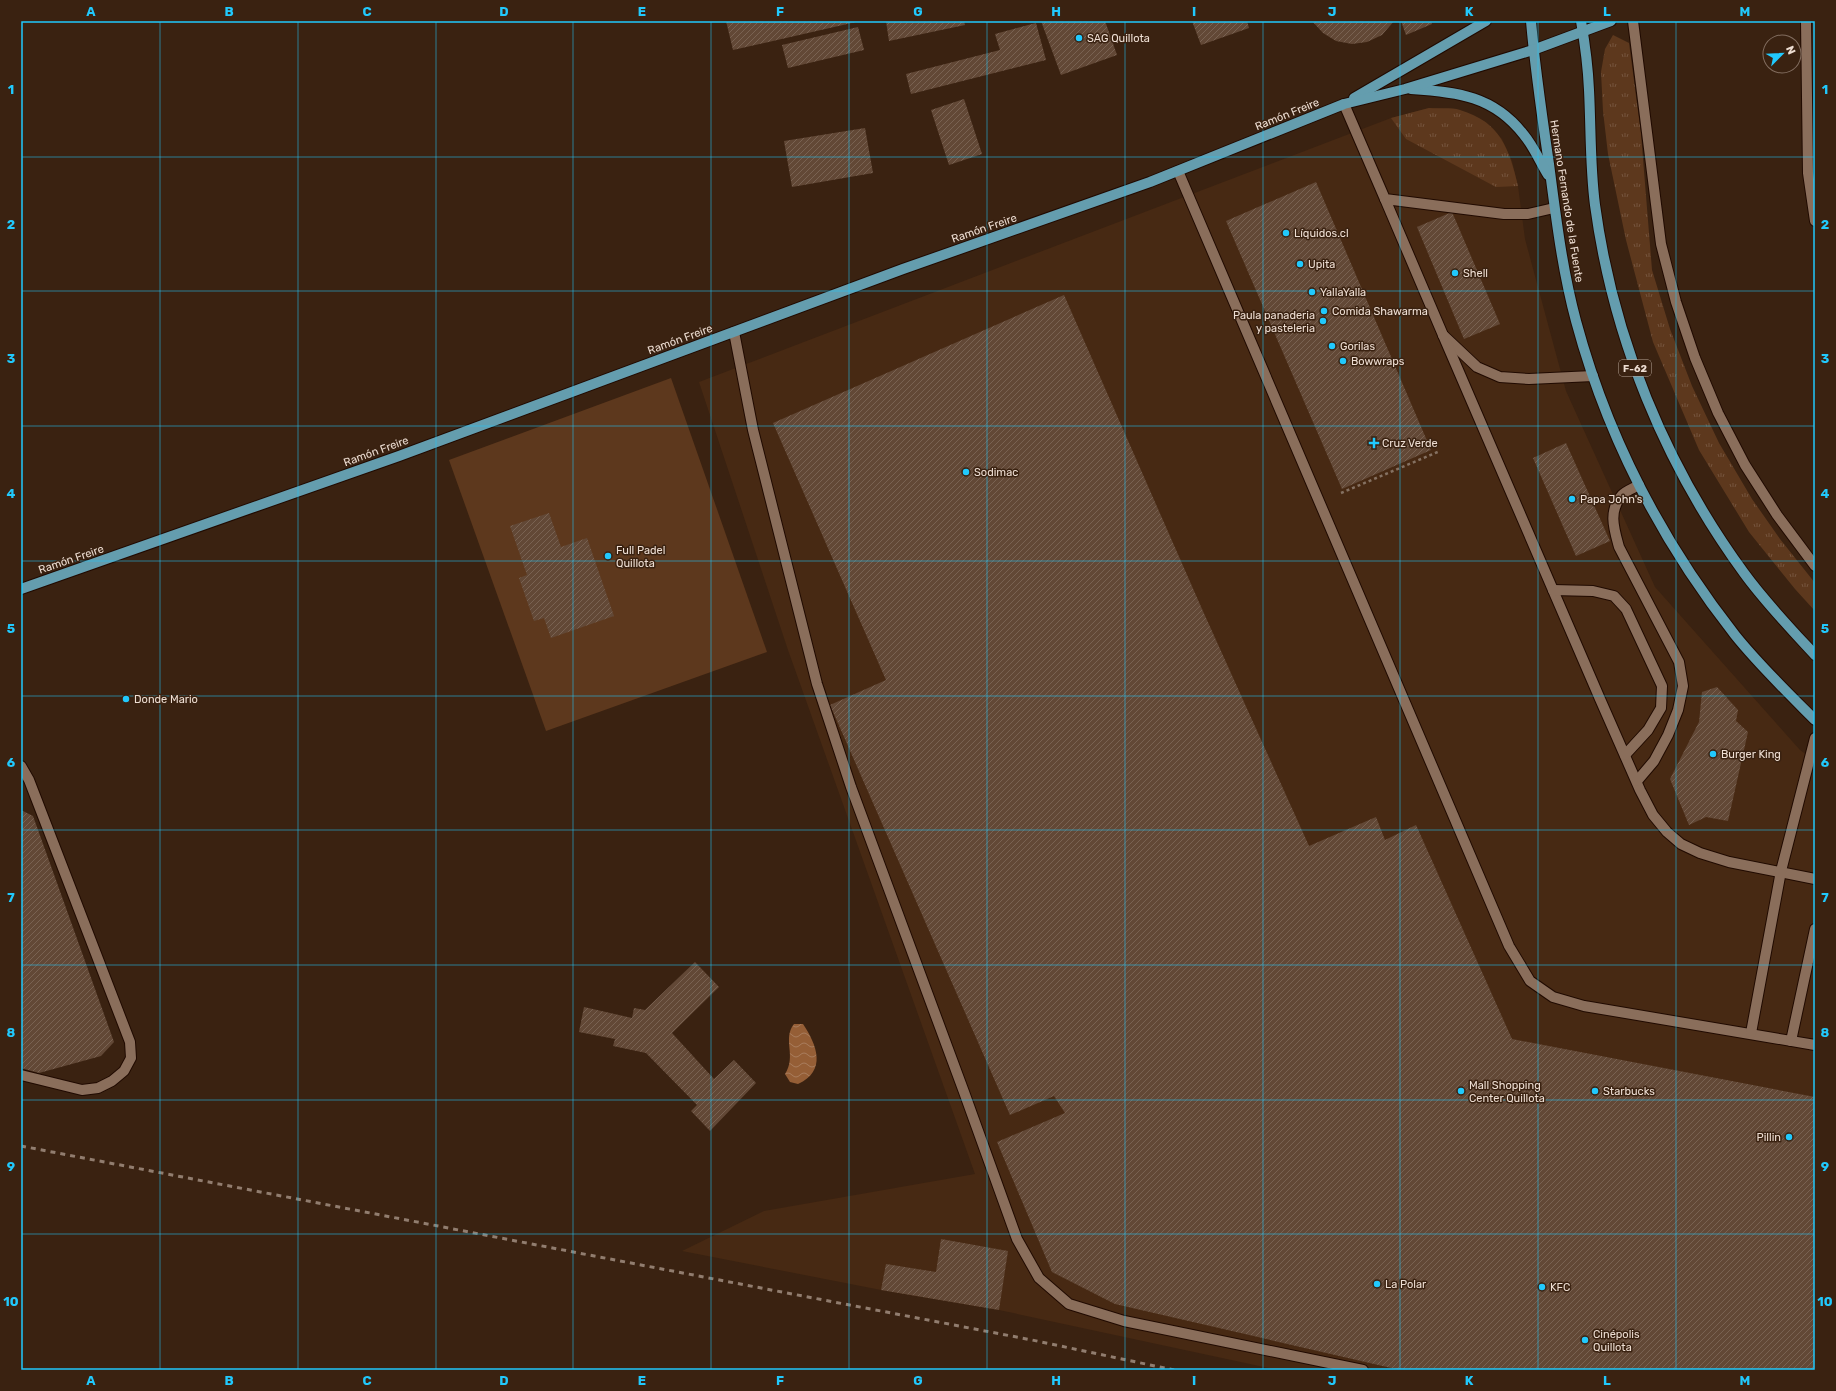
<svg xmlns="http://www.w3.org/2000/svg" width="1836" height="1391" font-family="Rubik,sans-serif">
	<defs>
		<pattern id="grass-tufts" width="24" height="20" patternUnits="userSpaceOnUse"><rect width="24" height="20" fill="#5d381d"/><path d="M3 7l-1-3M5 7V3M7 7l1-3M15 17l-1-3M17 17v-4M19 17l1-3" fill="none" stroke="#75543d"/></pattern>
		<pattern id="water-waves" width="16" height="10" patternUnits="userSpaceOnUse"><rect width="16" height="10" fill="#955e36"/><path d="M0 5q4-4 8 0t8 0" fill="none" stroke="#a97c5c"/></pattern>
		<pattern id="building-hatch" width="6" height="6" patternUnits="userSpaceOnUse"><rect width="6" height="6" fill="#624836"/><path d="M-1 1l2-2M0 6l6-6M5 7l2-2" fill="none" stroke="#796252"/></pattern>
	</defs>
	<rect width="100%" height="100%" fill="#3a2211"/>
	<path fill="#472913" d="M1429,108L1459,110L1486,122L1502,139L1512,161L1518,186L1525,239L1566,391L1655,587L1800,750L1815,761V1370H1278L999,1310L881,1290L682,1251L764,1211L975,1174L788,650L699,382L1391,118Z"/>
	<g fill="url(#grass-tufts)">
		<path d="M1613,35L1629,43L1641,134L1652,270L1670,329L1692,386L1719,443L1752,499L1780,539L1815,583V611L1795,589L1749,532L1699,450L1653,342L1626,240L1608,154L1603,111L1601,72L1605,49Z"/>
		<path d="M1429,108C1438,109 1451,107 1460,110C1500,122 1509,148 1518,186L1496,187L1406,139L1391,118Z"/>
	</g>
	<path fill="#5d381d" d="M671,378L767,652L546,731L449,460Z"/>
	<path fill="url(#water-waves)" d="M794,1024H803C817,1045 827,1071 798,1084L790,1082L785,1074C797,1056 782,1039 794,1024Z"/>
	<g fill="url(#building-hatch)">
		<path d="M726,21H855L856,22L733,50Z"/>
		<path d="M886,21H964L965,25L889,41Z"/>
		<path d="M1041,21H1105L1117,55L1061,75Z"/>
		<path d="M1192,21H1247L1249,28L1201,45Z"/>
		<path d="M1312,21H1394L1382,35L1367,42L1352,44L1336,41L1323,33Z"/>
		<path d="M1401,21H1431L1432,24L1406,35Z"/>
		<path d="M1036,23L1046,60L911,94L906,74L1000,50L995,34Z"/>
		<path d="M858,27L864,50L788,68L782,45Z"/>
		<path d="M964,99L982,154L949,165L931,110Z"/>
		<path d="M865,128L873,173L792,187L784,141Z"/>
		<path d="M1316,182L1431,450L1342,489L1226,221Z"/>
		<path d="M1452,212L1500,324L1464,339L1417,227Z"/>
		<path d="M1064,295L1202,609L1309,846L1376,817L1385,840L1416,825L1512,1039L1815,1097V1370H1400L1115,1304L1052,1272L997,1142L1065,1113L1054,1096L1010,1115L830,705L886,680L773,423Z"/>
		<path d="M1566,443L1610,541L1576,556L1533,458Z"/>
		<path d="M549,513L561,547L587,538L614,616L551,638L544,618L534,621L519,578L527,575L510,526Z"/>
		<path d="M1717,687L1738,710L1736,721L1748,732L1728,821L1706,817L1689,825L1670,779L1699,722L1702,692Z"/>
		<path d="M21,810L33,816L114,1042L101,1056L39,1073L21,1068Z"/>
		<path d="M695,962L719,987L672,1033L714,1079L734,1060L756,1083L710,1131L691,1111L697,1105L646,1053L613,1046L615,1039L579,1032L584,1007L632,1018L634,1008L645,1010Z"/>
		<path d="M941,1239L1008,1251L999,1310L881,1290L886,1264L936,1272Z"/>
	</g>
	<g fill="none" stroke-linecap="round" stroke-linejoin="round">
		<defs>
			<g id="minor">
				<path d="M1633,21L1661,244L1676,302L1695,358L1718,413L1745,465L1777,515L1815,566"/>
				<path d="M1806,21L1808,173L1815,221"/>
				<path d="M1344,104L1385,199L1504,214H1528L1554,208"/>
				<path d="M1178,171L1509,946L1530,981L1553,997L1584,1006L1815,1045"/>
				<path d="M1385,199L1443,335L1477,367L1500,377L1529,379L1593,376"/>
				<path d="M734,332L753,430L817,684L851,787L964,1092L1017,1239L1039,1278L1069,1304L1124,1321L1363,1370"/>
				<path d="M1443,335L1600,699L1640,790L1653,815L1667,832L1681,844L1700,853L1729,862L1815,879"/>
				<path d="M1553,590L1593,591L1614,596L1626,609L1662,686L1661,708L1648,730L1625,755"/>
				<path d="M21,766L29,780L130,1042L131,1058L124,1071L112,1081L98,1088L82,1090L21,1075"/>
				<path d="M1637,781L1654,761L1668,735L1678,710L1683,686L1679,662L1619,547C1614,529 1608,511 1622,495C1626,491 1634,488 1639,485"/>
				<path d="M1751,1033L1781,871L1815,738"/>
				<path d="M1791,1041L1815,929"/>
			</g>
			<g id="major">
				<path d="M1531,21C1535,69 1542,116 1549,164C1556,217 1562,269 1576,321C1607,436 1662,542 1735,635C1759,665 1788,693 1815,720"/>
				<path d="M1581,21C1585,44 1588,67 1589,90C1591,129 1590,167 1595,205C1613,338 1665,465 1744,573C1765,602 1790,628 1815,655"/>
				<path d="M1411,89C1458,92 1494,96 1524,135C1534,147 1540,162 1548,175"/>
				<path d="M1354,98L1486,21"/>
				<path d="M21,589L399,456L903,269L1150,182L1344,104L1405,89L1533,50L1611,21"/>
			</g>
		</defs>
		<use href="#minor" stroke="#200a00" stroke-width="12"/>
		<use href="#major" stroke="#200a00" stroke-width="12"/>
		<path stroke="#857162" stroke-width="2.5" stroke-dasharray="3 3" stroke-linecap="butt" d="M1341,493L1440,451"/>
		<use href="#minor" stroke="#8a6e5b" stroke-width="10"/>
		<use href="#major" stroke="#649dae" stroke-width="10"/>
		<path stroke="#917d6f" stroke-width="3" stroke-dasharray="5 5" stroke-linecap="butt" d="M21,1146L1032,1340L1174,1370"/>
	</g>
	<path fill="none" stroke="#21c9fd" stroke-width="1" stroke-opacity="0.55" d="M160,21V1370M298,21V1370M436,21V1370M573,21V1370M711,21V1370M849,21V1370M987,21V1370M1125,21V1370M1263,21V1370M1400,21V1370M1538,21V1370M1676,21V1370M21,157H1815M21,291H1815M21,426H1815M21,561H1815M21,696H1815M21,830H1815M21,965H1815M21,1100H1815M21,1234H1815"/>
	<g fill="#21c9fd" stroke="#3a2211" stroke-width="1.5">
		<circle cx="1079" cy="38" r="4"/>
		<circle cx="1286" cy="233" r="4"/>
		<circle cx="1300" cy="264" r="4"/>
		<circle cx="1455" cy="273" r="4"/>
		<circle cx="1312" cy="292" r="4"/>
		<circle cx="1324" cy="311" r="4"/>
		<circle cx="1323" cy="321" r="4"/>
		<circle cx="1332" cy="346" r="4"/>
		<circle cx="1343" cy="361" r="4"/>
		<path d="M1372 437h4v4h4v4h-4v4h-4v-4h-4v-4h4z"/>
		<circle cx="966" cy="472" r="4"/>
		<circle cx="1572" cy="499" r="4"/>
		<circle cx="608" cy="556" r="4"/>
		<circle cx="126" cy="699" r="4"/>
		<circle cx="1713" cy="754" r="4"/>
		<circle cx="1461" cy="1091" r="4"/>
		<circle cx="1595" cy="1091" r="4"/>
		<circle cx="1789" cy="1137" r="4"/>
		<circle cx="1377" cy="1284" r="4"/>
		<circle cx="1542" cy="1287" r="4"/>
		<circle cx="1585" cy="1340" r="4"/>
	</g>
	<g text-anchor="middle" stroke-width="3" stroke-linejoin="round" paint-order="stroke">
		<rect fill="#3a2211" stroke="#b8a699" stroke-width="1" x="1619" y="360" width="32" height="16" rx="3"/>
		<g font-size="10" font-weight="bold" fill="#eeded3">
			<text x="1635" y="372">F-62</text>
		</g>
		<g font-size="11" fill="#eeded3" stroke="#3a2211" text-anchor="start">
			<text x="1087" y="42">SAG Quillota</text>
			<text x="1294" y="237">Líquidos.cl</text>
			<text x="1308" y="268">Upita</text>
			<text x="1463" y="277">Shell</text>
			<text x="1320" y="296">YallaYalla</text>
			<text x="1332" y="315">Comida Shawarma</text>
			<text x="1315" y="319" text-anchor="end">Paula panaderia<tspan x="1315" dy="13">y pasteleria</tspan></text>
			<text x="1340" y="350">Gorilas</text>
			<text x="1351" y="365">Bowwraps</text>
			<text x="1382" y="447">Cruz Verde</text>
			<text x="974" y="476">Sodimac</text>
			<text x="1580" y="503">Papa John's</text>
			<text x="616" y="554">Full Padel<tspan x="616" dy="13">Quillota</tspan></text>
			<text x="134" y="703">Donde Mario</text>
			<text x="1721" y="758">Burger King</text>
			<text x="1469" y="1089">Mall Shopping<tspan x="1469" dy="13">Center Quillota</tspan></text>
			<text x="1603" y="1095">Starbucks</text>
			<text x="1781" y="1141" text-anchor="end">Pillin</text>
			<text x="1385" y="1288">La Polar</text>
			<text x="1550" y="1291">KFC</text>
			<text x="1593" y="1338">Cinépolis<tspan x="1593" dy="13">Quillota</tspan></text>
		</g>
		<g font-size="11" fill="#eeded3" stroke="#3a2211">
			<text transform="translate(1287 114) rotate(-22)" y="4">Ramón Freire</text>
			<text transform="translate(1567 201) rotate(81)" y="4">Hermano Fernando de la Fuente</text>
			<text transform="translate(984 228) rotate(-19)" y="4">Ramón Freire</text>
			<text transform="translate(680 339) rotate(-20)" y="4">Ramón Freire</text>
			<text transform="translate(376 451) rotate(-20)" y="4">Ramón Freire</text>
			<text transform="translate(71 559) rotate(-19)" y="4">Ramón Freire</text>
		</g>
	</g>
	<rect width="1836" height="1391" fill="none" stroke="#3a2211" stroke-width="44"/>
	<g transform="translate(1782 54) rotate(66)"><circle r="19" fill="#3a2211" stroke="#826d5f"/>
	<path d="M0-3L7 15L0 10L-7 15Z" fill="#21c9fd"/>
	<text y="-6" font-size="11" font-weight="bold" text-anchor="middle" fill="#eeded3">N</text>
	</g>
	<rect x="22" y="22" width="1792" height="1347" fill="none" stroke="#21c9fd" stroke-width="1.5"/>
	<g font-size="13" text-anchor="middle" font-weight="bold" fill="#21c9fd">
		<text x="91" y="16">A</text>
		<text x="229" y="16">B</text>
		<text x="367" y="16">C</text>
		<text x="504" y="16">D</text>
		<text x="642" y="16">E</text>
		<text x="780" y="16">F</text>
		<text x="918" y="16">G</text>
		<text x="1056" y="16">H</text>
		<text x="1194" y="16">I</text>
		<text x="1332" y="16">J</text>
		<text x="1469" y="16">K</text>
		<text x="1607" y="16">L</text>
		<text x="1745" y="16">M</text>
		<text x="11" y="94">1</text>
		<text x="1825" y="94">1</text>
		<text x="11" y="229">2</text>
		<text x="1825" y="229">2</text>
		<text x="11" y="363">3</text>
		<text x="1825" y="363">3</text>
		<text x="11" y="498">4</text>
		<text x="1825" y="498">4</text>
		<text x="11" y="633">5</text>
		<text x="1825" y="633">5</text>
		<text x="11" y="767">6</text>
		<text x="1825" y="767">6</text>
		<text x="11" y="902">7</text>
		<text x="1825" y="902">7</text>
		<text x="11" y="1037">8</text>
		<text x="1825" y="1037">8</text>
		<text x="11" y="1171">9</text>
		<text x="1825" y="1171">9</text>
		<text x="11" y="1306">10</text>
		<text x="1825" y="1306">10</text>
		<text x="91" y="1385">A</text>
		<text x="229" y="1385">B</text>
		<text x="367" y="1385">C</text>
		<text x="504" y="1385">D</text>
		<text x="642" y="1385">E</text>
		<text x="780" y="1385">F</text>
		<text x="918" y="1385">G</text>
		<text x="1056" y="1385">H</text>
		<text x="1194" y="1385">I</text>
		<text x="1332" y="1385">J</text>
		<text x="1469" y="1385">K</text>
		<text x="1607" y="1385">L</text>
		<text x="1745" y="1385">M</text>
	</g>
</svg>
